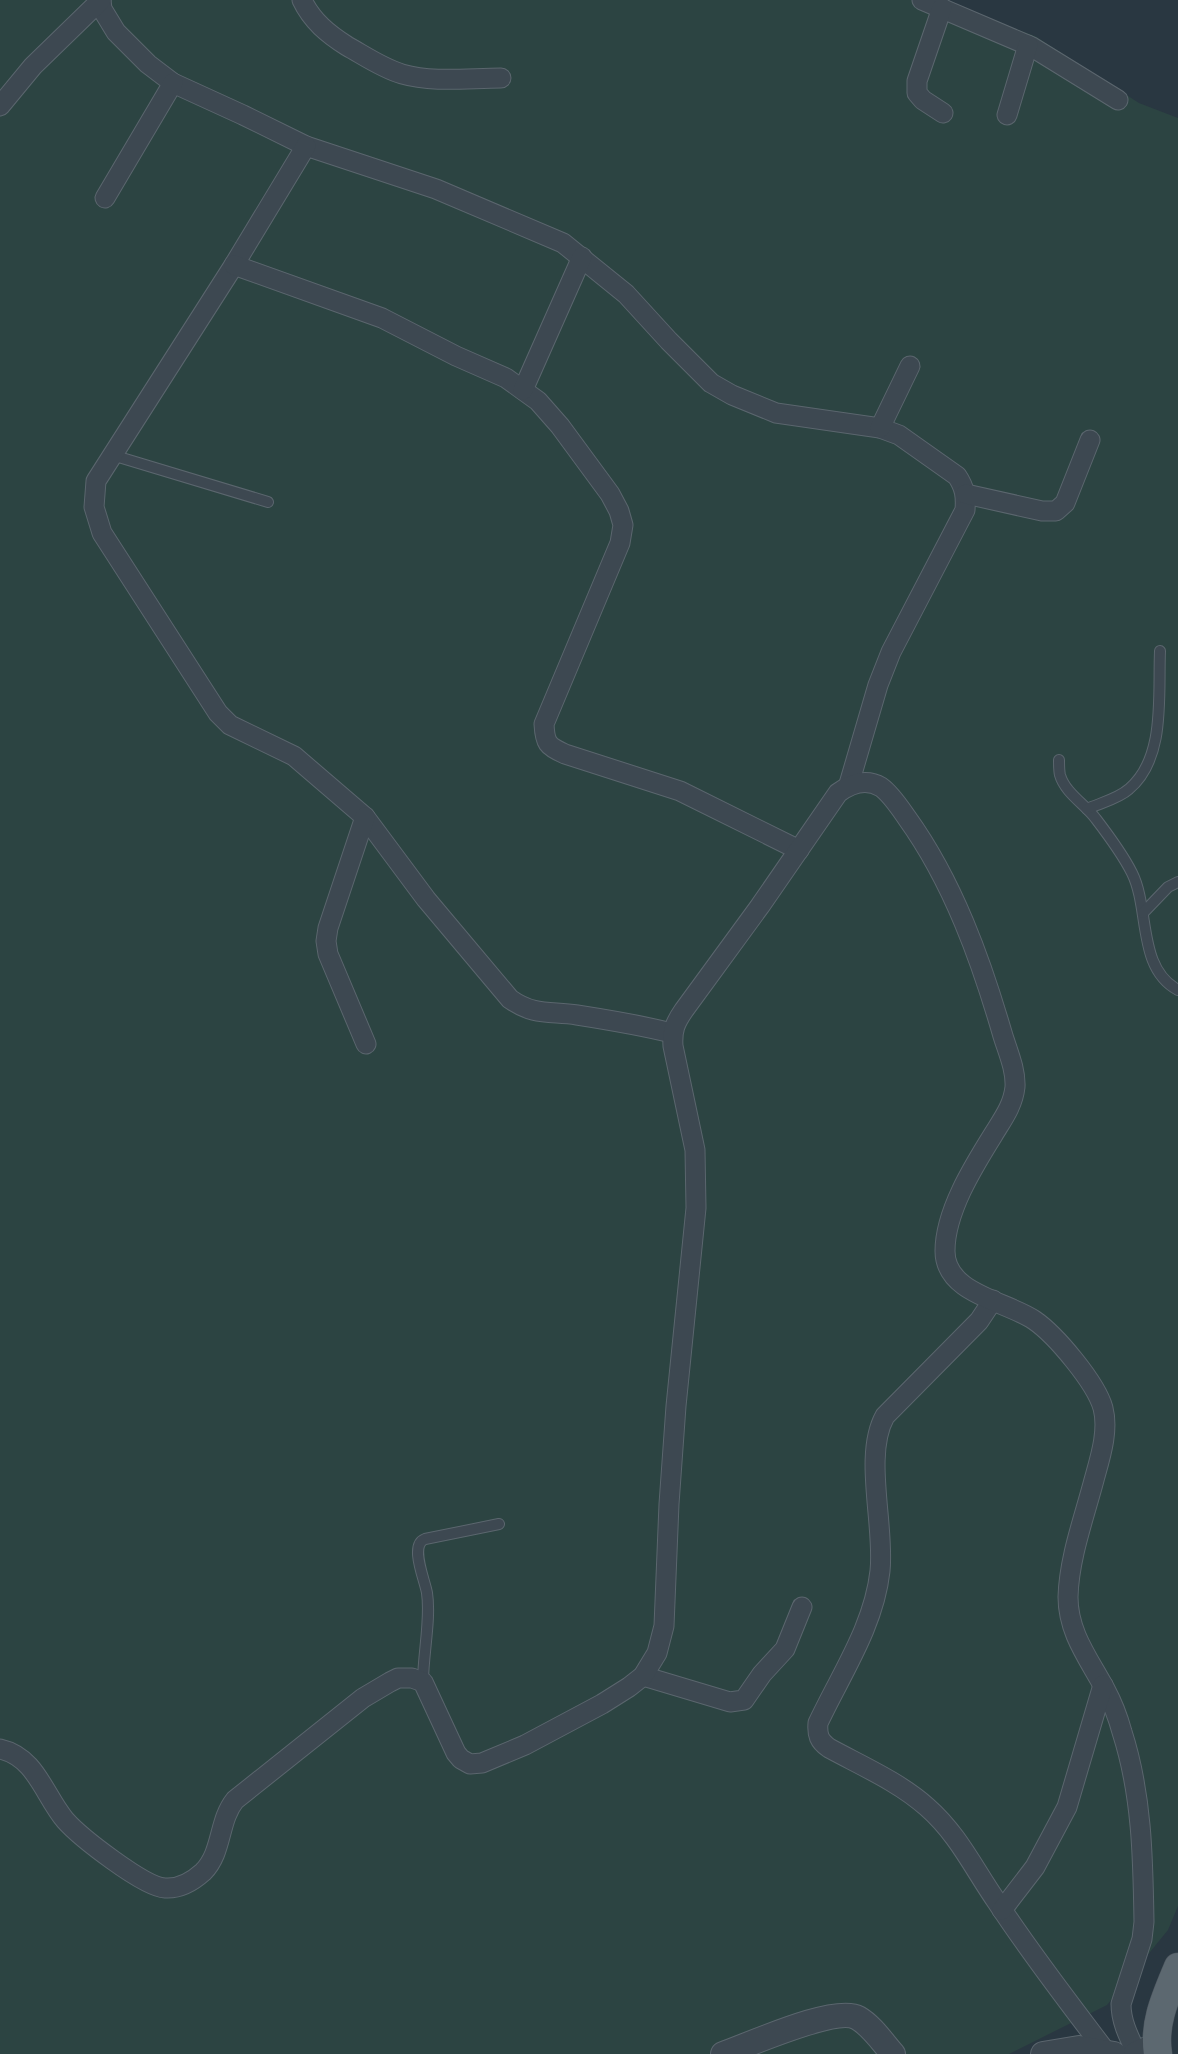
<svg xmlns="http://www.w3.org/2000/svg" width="1178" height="2054" font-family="'Exo 2',sans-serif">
	<rect width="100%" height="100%" fill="#293741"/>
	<path fill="#2c4442" d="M0,0H938L1035,36L1139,103L1178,118V1906L1168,1930L1107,2005L1009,2054H0Z"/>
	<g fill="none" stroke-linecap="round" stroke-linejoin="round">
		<defs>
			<g id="service">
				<path d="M112,455L268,502"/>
				<path d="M1059,760C1059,764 1059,771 1060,775C1065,793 1086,805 1096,819C1109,836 1123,855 1132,873C1150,909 1137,968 1178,990"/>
				<path d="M1087,809C1100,803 1118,799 1129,789C1166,758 1158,695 1160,651"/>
				<path d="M1143,913L1168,887L1178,882"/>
				<path d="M423,1682C423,1654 431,1619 427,1593C425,1580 409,1545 425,1539L499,1524"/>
			</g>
			<g id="minor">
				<path d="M101,0L102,9L116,32L148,64L173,83L243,115L306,146L436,189L563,243L626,294L669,341L711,383L732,395L776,413L880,428L899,435L957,476C965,488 966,496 965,510L891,652L878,685L849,784"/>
				<path d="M302,0C312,21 328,34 347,46C365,56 382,68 402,74C433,83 469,78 501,78"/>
				<path d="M922,0L1032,47L1118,100"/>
				<path d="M942,8L917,81V93L923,100L943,113"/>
				<path d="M0,106L33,66L101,0"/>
				<path d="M1007,115L1028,45"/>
				<path d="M306,146L234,265L96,481L94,507L102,533L218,713L230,725L294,756L365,817L426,899L510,999C534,1016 550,1011 577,1015C609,1020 640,1025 672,1033"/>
				<path d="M105,198L173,83"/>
				<path d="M234,265L382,318L456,356L506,378L538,401L560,426L610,494L619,511L623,525L620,543L544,724C545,743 547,746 565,754L680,791L799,850"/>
				<path d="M523,390L582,257"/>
				<path d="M880,428L910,366"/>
				<path d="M966,494L1042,511H1056L1065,503L1090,440"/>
				<path d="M365,817L328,928L326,941L328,954L366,1044"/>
				<path d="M993,1300L979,1321L885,1416C863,1455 885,1526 880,1571C874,1626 841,1674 818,1723C817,1735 819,1741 829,1748C862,1766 899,1782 927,1807C958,1834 974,1869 997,1902C1031,1954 1069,2003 1107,2053"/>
				<path d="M643,1676L730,1702L744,1700L762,1674L785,1649L802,1607"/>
				<path d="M0,1749C36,1757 44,1795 65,1820C80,1837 144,1887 165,1888C179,1889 193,1881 203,1872C223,1852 218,1821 235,1800L363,1698L390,1682L398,1678H412L423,1682L456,1753L461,1759L470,1764L482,1763L525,1745L602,1704L629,1687L643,1676L657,1653L664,1626L669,1504L676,1406L696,1208L695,1150L673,1046C672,1030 675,1023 684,1010L760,906L838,793C850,784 866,778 881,787C891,794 900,808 907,818C953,882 981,960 1003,1036C1008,1052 1016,1070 1015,1087C1013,1106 1002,1120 993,1135C973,1167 945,1212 945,1251C945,1294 1006,1301 1034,1320C1056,1335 1096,1383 1103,1408C1109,1431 1100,1458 1094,1480C1084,1518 1069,1558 1068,1597C1068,1633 1089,1659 1105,1689C1112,1702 1118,1717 1122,1732C1142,1794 1143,1858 1144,1922L1142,1939L1121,2004C1121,2022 1129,2037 1137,2054"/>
				<path d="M1002,1910L1035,1867L1067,1807L1103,1685"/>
			</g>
			<g id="tertiary">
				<path d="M723,2054C749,2045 836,2005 858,2018C872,2026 883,2043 893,2054"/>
				<path d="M1043,2054L1079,2048L1114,2054"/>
				<path d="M1136,2054L1156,2045"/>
			</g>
			<path id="primary" d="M1158,2054C1153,2023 1166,1996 1178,1967"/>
		</defs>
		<use href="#service" stroke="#5b666e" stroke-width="12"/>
		<use href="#minor" stroke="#5b666e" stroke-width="21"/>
		<use href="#tertiary" stroke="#5b666e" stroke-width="26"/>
		<use href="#primary" stroke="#4a545d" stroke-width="29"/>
		<use href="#service" stroke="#3d4851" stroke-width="10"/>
		<use href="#minor" stroke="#3d4851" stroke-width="19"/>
		<use href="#tertiary" stroke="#3d4851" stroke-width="24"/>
		<use href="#primary" stroke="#5c6870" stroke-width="28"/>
	</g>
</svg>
